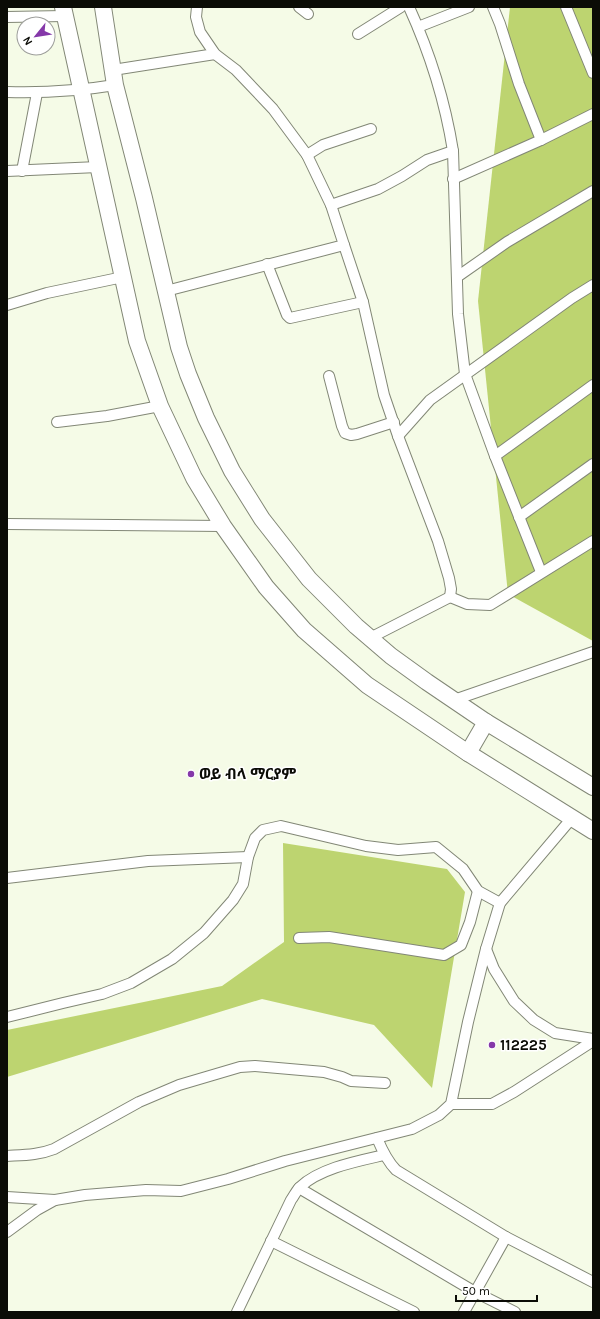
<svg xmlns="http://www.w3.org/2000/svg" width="600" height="1319" font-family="Karla,'Noto Sans Ethiopic',sans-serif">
	<rect width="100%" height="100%" fill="#f5fbe7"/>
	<g fill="#bdd470">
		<path d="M510,7H593V641L508,594L478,301Z"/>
		<path d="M283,843L447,869L465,892L432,1088L374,1025L262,999L7,1077V1030L222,986L284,942Z"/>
	</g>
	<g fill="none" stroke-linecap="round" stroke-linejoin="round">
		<defs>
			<g id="street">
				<path d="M299,7L308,14"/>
				<path d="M493,7L500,24L519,84L541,140"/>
				<path d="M566,7L593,73"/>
				<path d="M7,17L64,16"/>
				<path d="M418,27L469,7"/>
				<path d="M358,34L401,7"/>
				<path d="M113,70L215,54"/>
				<path d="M7,92C44,93 79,91 115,85"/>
				<path d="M453,151L458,314L465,374L495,456L541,572"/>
				<path d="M307,155L323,145L371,129"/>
				<path d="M7,171L98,167"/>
				<path d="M22,171L37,93"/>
				<path d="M453,179L541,140L593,114"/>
				<path d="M331,205L378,189L402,176L427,160L453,151C445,101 430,53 409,7"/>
				<path d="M344,245L363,302L384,395L398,436L438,541L449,578L451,589L450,597"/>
				<path d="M267,264L287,315L290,318L363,302"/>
				<path d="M457,277L507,242L593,191"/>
				<path d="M166,291L344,245L331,205L307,155L273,109L236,70L215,54L200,32L196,17L197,7"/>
				<path d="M7,305L47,293L123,277"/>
				<path d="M329,376L342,426L345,433L351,435L357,434L394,422"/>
				<path d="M57,422L107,416L160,406"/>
				<path d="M398,436L430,400L572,298L593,285"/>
				<path d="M495,456L593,385"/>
				<path d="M519,517L593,464"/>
				<path d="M7,524L223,526"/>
				<path d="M450,597L467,604L490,605L593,541"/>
				<path d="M370,638L450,597"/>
				<path d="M454,700L593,652"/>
				<path d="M7,878L148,861L248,857"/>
				<path d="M299,938L329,937L444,955L461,945L470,922L478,891"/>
				<path d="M486,949L494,969L514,1001L534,1020L555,1033L593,1039"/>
				<path d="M7,1017L63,1003L102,994L131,983L172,959L204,933L233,900L243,884L248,857L255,838L263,830L281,826L366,846L398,850L436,847L463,869L478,891L500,903"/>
				<path d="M451,1104H492L514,1092L593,1041"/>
				<path d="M377,1138C382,1150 387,1161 396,1170L506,1237L464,1312"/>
				<path d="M7,1156C23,1155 39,1155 54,1149L139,1102L179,1085L240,1067L255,1066L324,1072L342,1077L351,1081L385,1083"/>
				<path d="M299,1188L475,1292L515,1312"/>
				<path d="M7,1197L55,1200"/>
				<path d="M7,1232L37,1210L55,1200L85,1195L146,1190L181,1191L228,1179L285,1161L412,1129L439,1115L451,1104L468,1022L486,949L500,903L572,818"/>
				<path d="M506,1237L593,1282"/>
				<path d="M271,1241L414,1312"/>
				<path d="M237,1312L291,1200C294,1196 296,1191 300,1187C320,1168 358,1161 384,1155"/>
			</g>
			<g id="primary">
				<path d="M63,7L137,341L160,406L194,478L223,526L266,587L304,630L367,685L468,753L593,831"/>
				<path d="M103,7L115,85L144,198L179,347L188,374L206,418L232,471L262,519L309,579L356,626L391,656L427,682L486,722L593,787"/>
				<path d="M468,753L486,722"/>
			</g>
		</defs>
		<use href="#street" stroke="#828776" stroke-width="12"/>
		<use href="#primary" stroke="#828776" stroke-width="18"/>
		<use href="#street" stroke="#fff" stroke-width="10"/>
		<use href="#primary" stroke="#fff" stroke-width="16"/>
	</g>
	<g fill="#8538a9" stroke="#fff" stroke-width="1.5">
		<circle cx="191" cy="774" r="4"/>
		<circle cx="492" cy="1045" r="4"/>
	</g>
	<g text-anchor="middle" stroke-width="3" stroke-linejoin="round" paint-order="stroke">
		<g font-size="15" font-weight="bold" fill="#0b0c06" stroke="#fff" text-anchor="start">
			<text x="199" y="779">ወይ ብላ ማርያም</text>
			<text x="500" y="1050">112225</text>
		</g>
	</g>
	<rect width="600" height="1319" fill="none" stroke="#0b0c06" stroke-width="16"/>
	<g transform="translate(36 36) rotate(240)"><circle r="19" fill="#ffffff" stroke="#9d9e9b"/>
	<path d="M0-3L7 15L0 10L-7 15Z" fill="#8538a9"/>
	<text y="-6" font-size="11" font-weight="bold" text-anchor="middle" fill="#0b0c06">N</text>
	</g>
	<path d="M456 1295v6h81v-6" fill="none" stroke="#0b0c06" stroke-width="2"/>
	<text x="462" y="1295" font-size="12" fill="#0b0c06" stroke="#ffffff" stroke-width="3" paint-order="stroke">50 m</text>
</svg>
